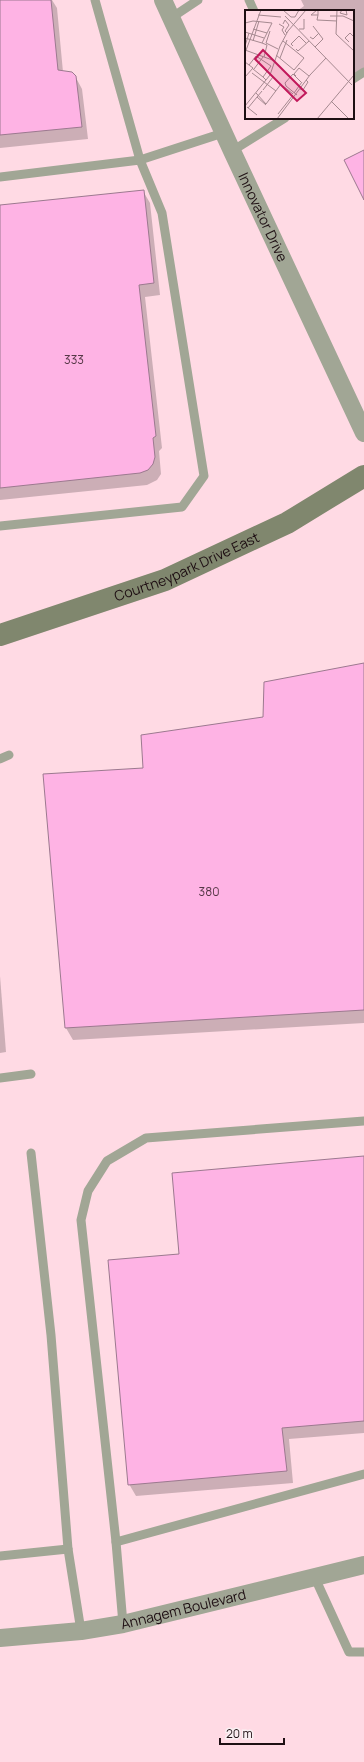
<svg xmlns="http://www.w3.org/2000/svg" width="364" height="1762" font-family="Manrope,sans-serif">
	<rect width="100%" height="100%" fill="#ffdae4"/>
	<g fill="#0003">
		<path d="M14,0H52L57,8L63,72L75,76L82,89L88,139L0,148V1Z"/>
		<path d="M301,0H364V72L353,78V11H297L304,6Z"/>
		<path d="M143,191L150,203L160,295L145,297L162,448L159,451L161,474L157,480L147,485L0,500V206Z"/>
		<path d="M364,664V1023L73,1040L66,1028L144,769L264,717Z"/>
		<path d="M0,976L6,1052L0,1053Z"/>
		<path d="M364,1157V1433L289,1439L293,1483L136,1496L129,1484L180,1255Z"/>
	</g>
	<g fill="#feb3e4" stroke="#9c798f">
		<path d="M0,0H51L58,70L72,72L76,76L82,127L0,135Z"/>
		<path d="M364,150V200L344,160Z"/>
		<path d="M144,190L154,283L139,285L156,436L153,438L155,457L153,464L148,470L140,473L0,488V205Z"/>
		<path d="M364,663V1010L65,1028L43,774L143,768L141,735L263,717L264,682Z"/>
		<path d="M364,1156V1421L282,1428L287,1471L128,1485L108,1260L179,1254L172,1173Z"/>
	</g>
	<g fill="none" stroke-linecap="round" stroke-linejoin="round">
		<g stroke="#a1a695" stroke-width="9">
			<path d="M249,0L254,11"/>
			<path d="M171,18L198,0"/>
			<path d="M353,79L364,72"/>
			<path d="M232,151L285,118"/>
			<path d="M0,177L140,160L223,133"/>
			<path d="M0,526L182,507L204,476L162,213L140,160L95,0"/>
			<path d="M0,759L9,755"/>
			<path d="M0,1078L31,1074"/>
			<path d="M31,1153L51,1335L68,1549L81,1631"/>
			<path d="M116,1542L364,1474"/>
			<path d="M0,1556L68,1549"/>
			<path d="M315,1578L349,1652H364"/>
			<path d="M123,1624L116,1542L81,1220L88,1191L107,1161L146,1138L364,1121"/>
		</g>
		<g stroke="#a1a695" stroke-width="18">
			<path id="s1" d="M163,0L232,151L364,433"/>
			<path id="s2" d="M0,1638L81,1631L123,1624L364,1565"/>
		</g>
		<path stroke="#80876e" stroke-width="22" id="s3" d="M0,635L165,580L287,523L364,476"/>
	</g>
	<g text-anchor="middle" stroke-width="3" stroke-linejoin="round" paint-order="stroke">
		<g font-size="12" fill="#563847">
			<text x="74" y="364">333</text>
			<text x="209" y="896">380</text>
		</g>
		<g font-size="14" fill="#1e0f13" stroke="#f9f0f2">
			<text dy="5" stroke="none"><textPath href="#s1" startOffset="239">Innovator Drive</textPath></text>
			<text dy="5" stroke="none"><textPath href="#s3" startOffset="199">Courtneypark Drive East</textPath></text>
			<text dy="5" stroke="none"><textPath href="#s2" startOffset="186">Annagem Boulevard</textPath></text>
		</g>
	</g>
	<g transform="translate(245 10)">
		<rect width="109" height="109" fill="#ffdae4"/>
		<path fill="none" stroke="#a58990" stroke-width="1" d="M38,0L46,7H50L54,0M72,0L66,5H73V0M92,0L91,24L109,41M97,0L95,3L102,5L101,0M13,5L36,7M73,5L72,10L92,11M40,6L107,75M85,6H98L109,11M0,13L8,11L27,13L22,23L8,19M34,14L39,17L37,20L40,25M38,14L40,10L44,15L40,21L42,23M68,16L78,29L70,37M54,19H59V9M25,21L21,33L33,39M0,22L19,28M65,27L68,29L74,23M0,28L17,33L22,23M8,31L14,11M104,32L100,28L105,23L109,27M17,33L22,35L19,47M0,36L4,23M48,36L46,34L54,26L61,33M51,39L53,41L64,31M0,40L30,51M0,43L16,0M31,45L49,60L59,48L38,31M11,46L26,56L18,67L21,70M35,48L42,30M0,52L4,55L11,46M8,59L18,67M9,59L18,47M7,63L31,81M51,66L49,64L54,58L64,66M0,67L8,58L4,55M38,76L48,84M55,79L58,80L63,72L61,70M18,80L28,67M11,83L21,94L36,74M49,83L57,72M52,85L41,76L40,73L48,64L56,72M12,87L21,95M86,91L104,109M0,96L25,65L35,36L43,21L61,0M2,97L12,105M3,98L17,81M33,104L48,85M32,109L65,65L81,48M72,109L109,65"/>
		<path fill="#c2185b" fill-opacity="0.15" stroke="#c2185b" stroke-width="2" d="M18,40L61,83L52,91L10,49Z"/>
		<rect width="109" height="109" fill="none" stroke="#1e0f13" stroke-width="2"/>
	</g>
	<path d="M220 1738v6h64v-6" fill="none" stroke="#1e0f13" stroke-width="2"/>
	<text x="226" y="1738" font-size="12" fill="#1e0f13" stroke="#f9f0f2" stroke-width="3" paint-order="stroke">20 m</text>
</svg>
